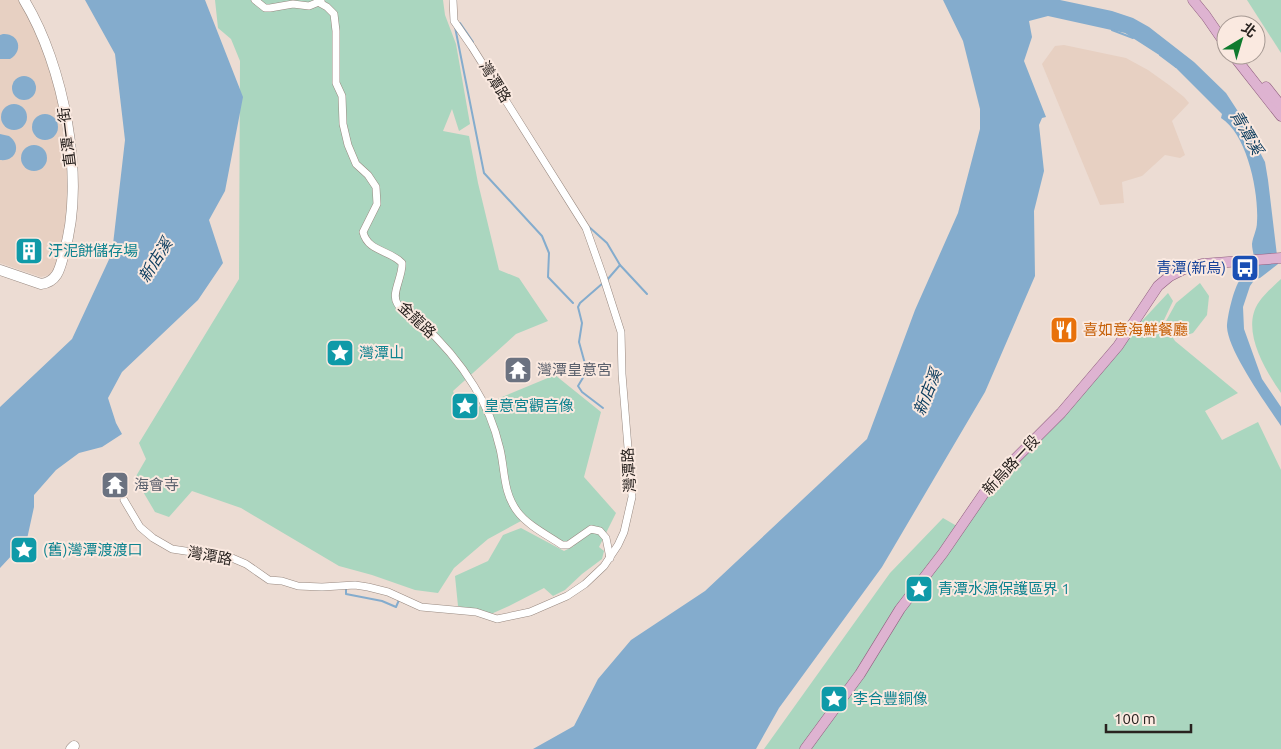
<svg xmlns="http://www.w3.org/2000/svg" width="1281" height="749" font-family="Ubuntu,'Noto Sans TC',sans-serif">
	<rect width="100%" height="100%" fill="#ecdcd3"/>
	<g fill="#e7d0c2">
		<path d="M0,0H20L29,14L50,65L67,140L69,195L66,229L57,267L52,274L41,277L0,263Z"/>
		<path d="M1064,45L1126,58L1148,70L1169,85L1184,97L1189,103L1172,121L1185,155L1180,158L1165,155L1142,176L1122,182L1124,203L1100,205L1042,64L1055,46Z"/>
	</g>
	<g fill="#aad6bf">
		<path d="M215,0H443L445,15L456,44L470,124L459,131L452,109L443,131L469,136L478,183L499,270L519,278L548,321L516,334L453,391L461,414L555,375L601,412L584,477L616,513L599,547L604,551L602,559L582,574L565,590L553,596L544,588L509,606L491,614L458,606L455,576L488,561L503,535L521,528L564,551L574,546L555,544L521,521L488,539L454,568L438,593L415,590L372,575L339,566L241,508L192,491L169,517L155,512L135,478L146,459L139,443L239,279L240,61L231,39L218,28Z"/>
		<path d="M1247,0H1281V53Z"/>
		<path d="M1281,279V393C1265,370 1240,329 1259,302C1265,293 1274,286 1281,279Z"/>
		<path d="M1200,283L1209,296L1207,315L1193,333L1178,338L1166,321L1176,303Z"/>
		<path d="M1168,293L1173,301L1163,322L1175,341L1238,393L1205,411L1222,440L1258,422L1281,470V749H764L890,573L943,518L962,529L995,478Z"/>
	</g>
	<g fill="#84accd">
		<path d="M85,0H205L243,97L225,191L209,220L223,263L198,300L122,372L108,398L116,423L122,434L102,447L79,453L56,470L34,495V507L27,539L0,568V407L72,339L112,253L125,140L115,54Z"/>
		<path d="M943,0H1060L1112,11L1133,18L1149,27L1194,62L1226,93L1241,116L1265,162L1268,180L1278,264L1260,278L1255,279L1250,286L1243,307L1244,329L1262,379L1281,407V426C1267,405 1228,351 1227,327C1227,317 1234,287 1240,280C1246,273 1253,272 1254,263C1255,257 1252,250 1252,244C1253,236 1257,230 1257,222C1259,192 1247,134 1221,118L1222,114L1170,62L1125,33L1048,16L1029,21L1032,37L1024,61L1046,117L1042,118L1039,125L1044,171L1034,211L1035,276L985,392L882,567L779,708L756,749H533L574,726L598,679L631,640L705,591L867,439L915,310L958,213L980,129V109L963,41Z"/>
		<path d="M3,34C19,33 24,51 10,59H0V35Z"/>
		<circle cx="24" cy="88" r="12"/>
		<circle cx="14" cy="117" r="13"/>
		<circle cx="45" cy="127" r="13"/>
		<path d="M0,134L9,136C22,145 16,162 0,160Z"/>
		<circle cx="34" cy="158" r="13"/>
	</g>
	<g fill="none" stroke-linecap="round" stroke-linejoin="round">
		<g stroke="#84accd" stroke-width="2">
			<path d="M460,23L473,42"/>
			<path d="M455,27L484,173L542,236L549,253L548,277L573,303"/>
			<path d="M1112,30L1133,38"/>
			<path d="M1160,55L1176,67"/>
			<path d="M588,226L607,243L620,265L647,294"/>
			<path d="M607,280L620,265"/>
			<path d="M603,283L580,303L578,307L582,323L579,342L587,371L578,386L582,392L603,408"/>
			<path d="M346,589V594L382,601L396,607L399,600"/>
		</g>
		<defs>
			<g id="street">
				<path d="M255,0L265,8H270L293,4L309,6L321,1"/>
				<path d="M318,2L327,7L334,14L336,31V83L342,96L343,124L348,145L356,164L368,175L376,187L377,204L363,232C368,252 390,250 402,263C403,276 391,293 397,303C401,312 413,316 420,322C440,340 460,363 474,386C486,405 495,427 500,449C505,470 503,492 517,511C527,525 547,535 562,545H568L591,529L600,531L606,538L610,558"/>
				<path d="M124,500L140,527L153,538L172,549L232,558L246,564L269,580L282,581L298,586L322,587L355,585L368,587L388,592L421,607L476,612L497,619L530,612L567,596L585,584L604,566L618,545L624,532L632,497L622,374L621,332L603,276L586,228L472,47L454,21L453,0"/>
			</g>
			<g id="secondary">
				<path d="M0,270L41,284C58,282 60,268 64,253C86,180 64,65 24,0"/>
				<path d="M71,749L74,746"/>
			</g>
			<g id="primary">
				<path d="M1193,0L1206,16L1226,45"/>
				<path d="M1233,55L1281,116"/>
				<path d="M1266,87L1281,106"/>
				<path d="M805,749L860,674L900,609L943,553L991,483L1061,413L1118,346L1158,286L1170,276L1184,269L1202,264L1281,258"/>
			</g>
		</defs>
		<use href="#street" stroke="#988980" stroke-width="8"/>
		<use href="#secondary" stroke="#988980" stroke-width="11"/>
		<use href="#primary" stroke="#905f7f" stroke-width="11"/>
		<use href="#street" stroke="#fff" stroke-width="7"/>
		<use href="#secondary" stroke="#fff" stroke-width="10"/>
		<use href="#primary" stroke="#deb3d1" stroke-width="10"/>
	</g>
	<defs>
		<symbol id="building-square" viewBox="-11 -11 22 22"><rect x="-9" y="-9" width="18" height="18" rx="4" fill="#0f9aa8" stroke="#fae9e0"/><path d="M-4-6H4V6H1V3H-1V6H-4ZM-2.5-4.3h1.7v1.8h-1.7ZM.8-4.3h1.7v1.8H.8ZM-2.5-1h1.7V.8h-1.7ZM.8-1h1.7V.8H.8Z" fill="#fff"/></symbol>
		<symbol id="bus-square" viewBox="-11 -11 22 22"><rect x="-9" y="-9" width="18" height="18" rx="4" fill="#1a4fb4" stroke="#fae9e0"/><path d="M-5-6H5V4H4V6H2V4H-2V6H-4V4H-5ZM-3.5-4V0h7V-4ZM-3.5 1.2v1.5H-2V1.2ZM2 1.2v1.5H3.5V1.2Z" fill="#fff"/></symbol>
		<symbol id="restaurant-square" viewBox="-11 -11 22 22"><rect x="-9" y="-9" width="18" height="18" rx="4" fill="#e8710a" stroke="#fae9e0"/><path d="M-5-6h1v4h1v-4h1v4h1v-4h1v5L-1.5 .5V6h-2V.5L-5-1ZM5-6V6H3V1.5H1.5Q1.5-4 5-6Z" fill="#fff"/></symbol>
		<symbol id="sight-square" viewBox="-11 -11 22 22"><rect x="-9" y="-9" width="18" height="18" rx="4" fill="#0f9aa8" stroke="#fae9e0"/><path d="M0-6L1.8-2.2L6-1.7L2.9 1.2L3.7 5.4L0 3.3L-3.7 5.4L-2.9 1.2L-6-1.7L-1.8-2.2Z" fill="#fff"/></symbol>
		<symbol id="temple-square" viewBox="-11 -11 22 22"><rect x="-9" y="-9" width="18" height="18" rx="4" fill="#6b7280" stroke="#fae9e0"/><path d="M0-6L5-2H3V0L6.5 2.5H4V6H1.5V3h-3V6H-4V2.5H-6.5L-3 0V-2H-5Z" fill="#fff"/></symbol>
	</defs>
	<g fill-rule="evenodd">
		<use href="#building-square" x="13" y="235" width="32" height="32"/>
		<use href="#bus-square" x="1229" y="252" width="32" height="32"/>
		<use href="#restaurant-square" x="1048" y="314" width="32" height="32"/>
		<use href="#sight-square" x="324" y="337" width="32" height="32"/>
		<use href="#temple-square" x="502" y="354" width="32" height="32"/>
		<use href="#sight-square" x="449" y="390" width="32" height="32"/>
		<use href="#temple-square" x="99" y="469" width="32" height="32"/>
		<use href="#sight-square" x="8" y="534" width="32" height="32"/>
		<use href="#sight-square" x="903" y="573" width="32" height="32"/>
		<use href="#sight-square" x="818" y="683" width="32" height="32"/>
	</g>
	<g text-anchor="middle" stroke-width="4" stroke-linejoin="round" paint-order="stroke">
		<g font-size="15" fill="#28221f" stroke="#fae9e0">
			<text transform="translate(495 82) rotate(58)" y="5">灣潭路</text>
			<text transform="translate(67 137) rotate(-97)" y="5">直潭一街</text>
			<text transform="translate(417 320) rotate(43)" y="5">金龍路</text>
			<text transform="translate(1011 465) rotate(-47)" y="5">新烏路一段</text>
			<text transform="translate(629 470) rotate(-93)" y="5">灣潭路</text>
			<text transform="translate(210 556) rotate(10)" y="5">灣潭路</text>
		</g>
		<g font-size="15" fill="#0d838f" stroke="#fae9e0" text-anchor="start">
			<text x="48" y="256">汙泥餅儲存場</text>
			<text x="359" y="358">灣潭山</text>
			<text x="484" y="411">皇意宮觀音像</text>
			<text x="43" y="555">(舊)灣潭渡渡口</text>
			<text x="938" y="594">青潭水源保護區界 1</text>
			<text x="853" y="704">李合豐銅像</text>
		</g>
		<g font-size="15" fill="#164399" stroke="#fae9e0" text-anchor="end">
			<text x="1226" y="273">青潭(新烏)</text>
		</g>
		<g font-size="15" fill="#c56008" stroke="#fae9e0" text-anchor="start">
			<text x="1083" y="335">喜如意海鮮餐廳</text>
		</g>
		<g font-size="15" fill="#5b616d" stroke="#fae9e0" text-anchor="start">
			<text x="537" y="375">灣潭皇意宮</text>
			<text x="134" y="490">海會寺</text>
		</g>
		<g font-size="16" font-style="italic" fill="#0f3f60" stroke="#fae9e0">
			<text transform="translate(1247 132) rotate(60)" y="6">青潭溪</text>
			<text transform="translate(155 260) rotate(-58)" y="6">新店溪</text>
			<text transform="translate(927 392) rotate(-68)" y="6">新店溪</text>
		</g>
	</g>
	<g transform="translate(1241 40) rotate(38)"><circle r="24" fill="#fae9e0" stroke="#a69993"/>
	<path d="M0-4L9 19L0 12L-9 19Z" fill="#0f7b2f"/>
	<text y="-8" font-size="14" font-weight="bold" text-anchor="middle" fill="#28221f">北</text>
	</g>
	<path d="M1106 724v8h85v-8" fill="none" stroke="#28221f" stroke-width="2.5"/>
	<text x="1114" y="724" font-size="15" fill="#28221f" stroke="#fae9e0" stroke-width="4" paint-order="stroke">100 m</text>
</svg>
